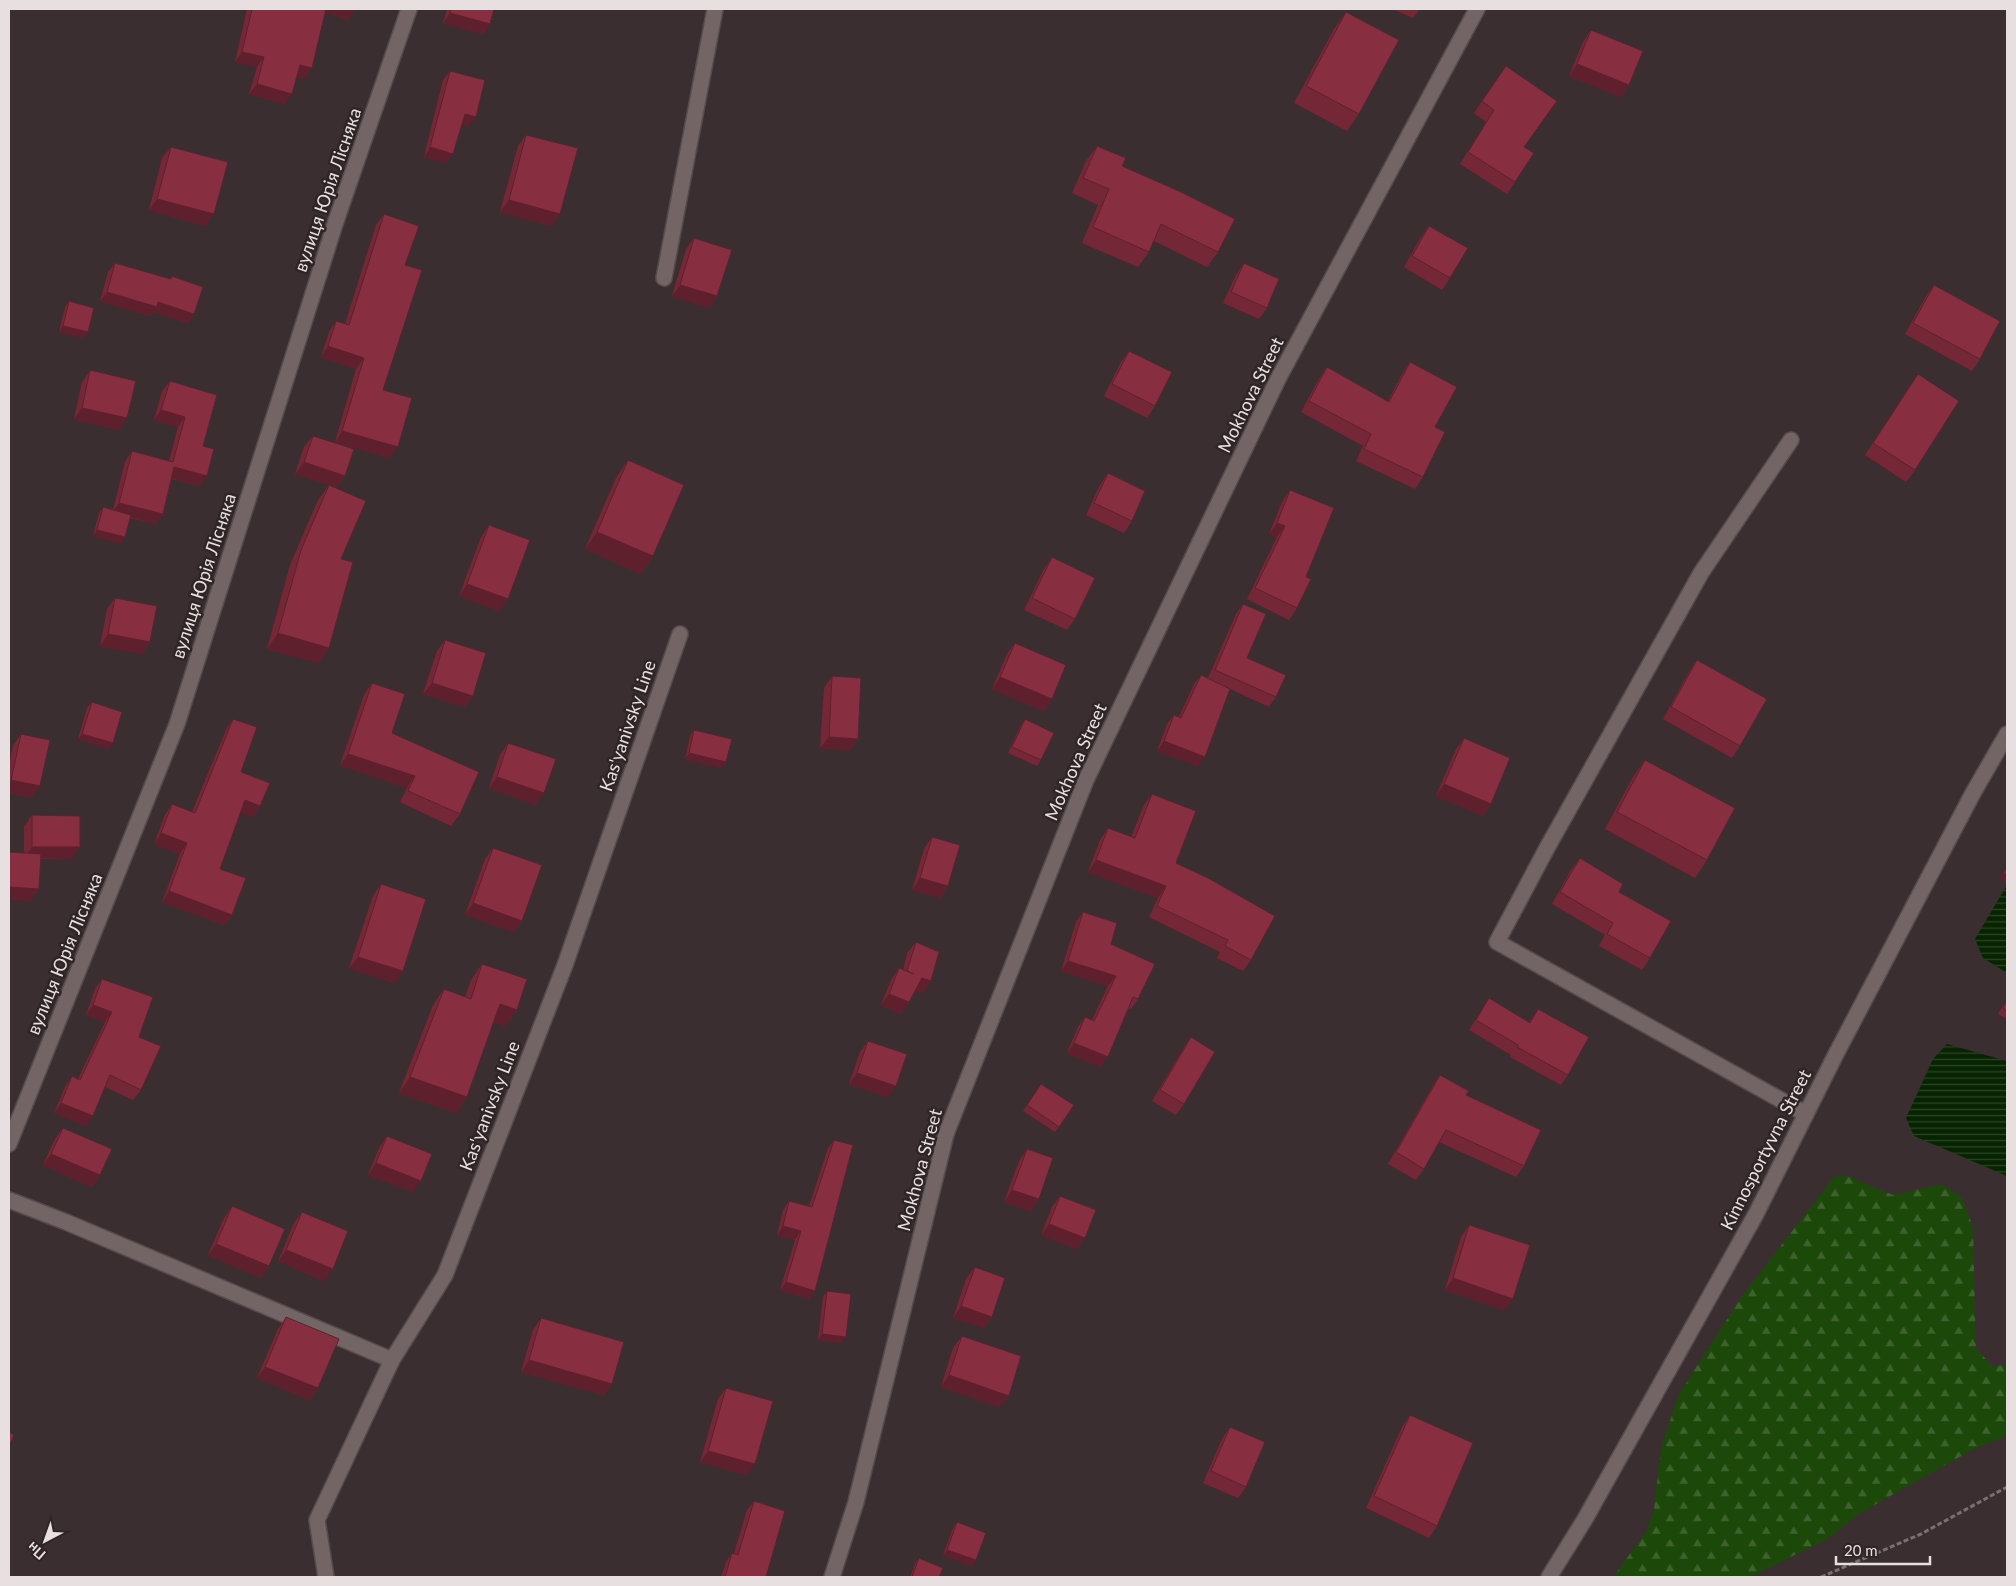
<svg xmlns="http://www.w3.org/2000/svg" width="2016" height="1586" font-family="Lato,sans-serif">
	<defs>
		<pattern id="forest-firs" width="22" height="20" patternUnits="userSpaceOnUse" patternTransform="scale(1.25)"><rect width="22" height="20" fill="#1c480a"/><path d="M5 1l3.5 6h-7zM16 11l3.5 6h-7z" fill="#3d622d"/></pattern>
		<pattern id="water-rules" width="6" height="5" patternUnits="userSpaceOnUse" patternTransform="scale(1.25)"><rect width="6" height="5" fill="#072400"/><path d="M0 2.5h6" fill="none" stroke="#2b4425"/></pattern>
	</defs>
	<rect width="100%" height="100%" fill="#3a2e30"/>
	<path fill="url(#forest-firs)" d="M1846,1175L1893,1195L1941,1184L1962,1197L1973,1227L1976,1348L1992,1366L2007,1365V1435L1972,1450L1860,1513L1829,1538L1750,1577H1613L1646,1532L1654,1510L1661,1448L1679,1394L1742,1296L1834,1177Z"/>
	<g fill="url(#water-rules)">
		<path d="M2007,885V973L1983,958L1975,939Z"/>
		<path d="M1947,1044L2007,1061V1176L1914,1136L1906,1118L1933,1059Z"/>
	</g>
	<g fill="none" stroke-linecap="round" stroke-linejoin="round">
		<defs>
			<g id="minor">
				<path d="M664,278L715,9"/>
				<path d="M1791,440L1701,573L1547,848L1497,942L1806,1114"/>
				<path d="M9,1144L177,724L335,224L409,9"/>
				<path d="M9,1200L66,1222L392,1360"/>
				<path d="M326,1577L317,1520L392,1360L445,1275L565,965L680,634"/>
				<path d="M832,1577L856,1502L946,1134L1086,780L1278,379L1477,9"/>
				<path d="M1549,1577L1585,1519L1756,1214L1836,1054L1973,793L2007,734"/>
			</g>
		</defs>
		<use href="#minor" stroke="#554b4c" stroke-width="18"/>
		<path stroke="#7a7071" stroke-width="3" stroke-dasharray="5 2.5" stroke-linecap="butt" d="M1821,1577L1921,1534L2007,1487"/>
		<use href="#minor" stroke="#736566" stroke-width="15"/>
	</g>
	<g fill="#742837">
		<path d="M247,9H355L348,20L325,12L312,68L305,78L297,77L285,104L249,94L257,67L235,62Z"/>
		<path d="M447,9H494L490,24L483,34L443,23Z"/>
		<path d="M1392,9H1420L1413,18Z"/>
		<path d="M1346,12L1359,114L1347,131L1294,103L1334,29Z"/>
		<path d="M1591,30L1629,85L1621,97L1569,76L1583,42Z"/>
		<path d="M1506,66L1524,147L1515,182L1507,194L1460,164L1486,122L1474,113Z"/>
		<path d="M450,71L469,126L462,124L446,163L424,157L443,80Z"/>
		<path d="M526,135L552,226L500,212L518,146Z"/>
		<path d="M1097,146L1122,166L1218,252L1207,267L1154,241L1149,252L1138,267L1082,243L1098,205L1072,193L1086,161Z"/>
		<path d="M171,147L206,226L149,210L162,158Z"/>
		<path d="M384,214L405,265L383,390L390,458L335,442L356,369L321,357L329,332L336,321L345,324L376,225Z"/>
		<path d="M1429,226L1450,278L1442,290L1404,267L1421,237Z"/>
		<path d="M694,238L717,296L709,308L672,296L686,249Z"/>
		<path d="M115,263L170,279L172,276L194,314L188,323L153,312L150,316L100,301L108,272Z"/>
		<path d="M1244,263L1267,308L1259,319L1223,303L1236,275Z"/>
		<path d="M1934,285L1980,359L1972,371L1905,334L1926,296Z"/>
		<path d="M69,301L84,338L59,332L65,307Z"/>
		<path d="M1129,351L1155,406L1147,418L1104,396L1121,362Z"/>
		<path d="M1410,362L1435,427L1423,477L1415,489L1356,461L1363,446L1301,412L1319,379L1327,367L1388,401L1402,374Z"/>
		<path d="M90,370L119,430L74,419L82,382Z"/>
		<path d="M1918,374L1915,470L1906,482L1865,455Z"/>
		<path d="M170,381L203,446L200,486L172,479L163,514L156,524L130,518L125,537L121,543L93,536L99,513L103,507L113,510L125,462L132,451L169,461L178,427L154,420L162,391Z"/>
		<path d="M313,436L345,476L337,487L295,474L304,447Z"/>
		<path d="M628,460L653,556L641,574L585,549L616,478Z"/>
		<path d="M1108,473L1132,521L1124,533L1086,515L1100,485Z"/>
		<path d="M329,485L341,559L319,663L267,649L290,565L318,500Z"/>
		<path d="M1290,490L1297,608L1289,620L1247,599L1277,537L1269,534L1282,502Z"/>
		<path d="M489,525L500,611L459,596L481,537Z"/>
		<path d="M1052,557L1075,619L1067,630L1024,610L1044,569Z"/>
		<path d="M115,598L150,642L142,654L100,646L107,609Z"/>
		<path d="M1243,604L1247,658L1276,697L1269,707L1230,689L1198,766L1157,751L1167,724L1174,715L1179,717L1194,684L1201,675L1208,678L1236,614Z"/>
		<path d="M445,640L473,696L465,707L423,694L437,651Z"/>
		<path d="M1015,643L1052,699L1044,711L992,689L1007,654Z"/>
		<path d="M1697,660L1740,746L1732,758L1663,719L1689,672Z"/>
		<path d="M832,676L858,739L850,750L820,748L824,688Z"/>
		<path d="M372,683L392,733L460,814L451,826L400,802L407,788L340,765L364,695Z"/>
		<path d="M92,702L109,749L78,739L87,708Z"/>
		<path d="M233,719L241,772L260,806L253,817L241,812L220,869L232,915L224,925L162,902L180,854L154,844L165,815L172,804L192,812L226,730Z"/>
		<path d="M1025,719L1041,760L1037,766L1008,753L1021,725Z"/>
		<path d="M694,730L722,768L685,759L690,736Z"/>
		<path d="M21,734L32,797L9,793V766L13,746Z"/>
		<path d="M1464,738L1491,804L1483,816L1436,796L1456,749Z"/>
		<path d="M508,743L536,805L489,788L500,755Z"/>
		<path d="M1645,760L1707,860L1695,878L1605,829L1633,777Z"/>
		<path d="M1152,794L1176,863L1251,960L1243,971L1217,958L1220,952L1149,917L1158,898L1088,872L1100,840L1108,828L1131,837L1144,805Z"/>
		<path d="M32,815L72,859H41L31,901L9,899V852L24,853V827Z"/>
		<path d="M932,837L948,886L940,898L912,890L924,849Z"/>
		<path d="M493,848L522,921L514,932L465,915L485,859Z"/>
		<path d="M1580,858L1619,892L1650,958L1642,970L1599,946L1605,935L1552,904L1571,870Z"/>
		<path d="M381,884L395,983L349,968L373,896Z"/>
		<path d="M1083,912L1111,944L1138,999L1131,1009L1129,1008L1101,1067L1067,1053L1078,1027L1085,1017L1092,1020L1108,986L1061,971L1076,922Z"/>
		<path d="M916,942L931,981L923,993L916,990L909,1002L901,1014L881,1005L891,980L899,968L903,970L907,953Z"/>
		<path d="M482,964L517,1010L505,1026L494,1022L467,1097L456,1113L399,1093L433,1005L444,989L465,997L471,980Z"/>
		<path d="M102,979L139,1037L141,1090L133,1100L105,1087L86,1126L54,1113L65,1087L72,1076L78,1079L105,1022L86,1015L95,989Z"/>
		<path d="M1489,998L1529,1022L1538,1009L1568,1075L1561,1085L1510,1057L1511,1055L1469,1030Z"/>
		<path d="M2007,1000V1019L1998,1014Z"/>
		<path d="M1191,1037L1184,1104L1176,1115L1152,1101L1183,1049Z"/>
		<path d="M868,1041L888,1097L849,1084L860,1052Z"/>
		<path d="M1440,1075L1466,1095L1524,1166L1516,1177L1439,1142L1424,1169L1416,1180L1388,1164L1432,1087Z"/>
		<path d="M1041,1084L1059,1127L1055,1132L1023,1111Z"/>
		<path d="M63,1128L100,1175L92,1187L43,1165L55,1139Z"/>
		<path d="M387,1136L413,1192L368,1175L379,1148Z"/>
		<path d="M834,1140L815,1291L809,1299L780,1290L795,1240L777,1235L783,1210L789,1201L809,1206L828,1148Z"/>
		<path d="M1027,1149L1039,1199L1031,1211L1004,1202L1019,1161Z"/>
		<path d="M1060,1196L1085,1238L1077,1249L1041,1235L1052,1207Z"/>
		<path d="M232,1206L269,1266L261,1278L208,1255L224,1218Z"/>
		<path d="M302,1212L324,1281L278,1261L294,1223Z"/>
		<path d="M1469,1225L1505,1310L1445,1290L1461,1237Z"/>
		<path d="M975,1267L992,1317L984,1328L953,1318L966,1279Z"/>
		<path d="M827,1291L842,1343L818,1340L823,1297Z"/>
		<path d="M286,1317L318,1388L310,1400L257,1378L278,1329Z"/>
		<path d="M541,1318L612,1384L604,1395L521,1372L533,1330Z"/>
		<path d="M962,1336L1000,1407L941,1387L953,1348Z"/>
		<path d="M726,1388L747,1475L700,1462L718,1399Z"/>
		<path d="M1410,1415L1437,1526L1429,1538L1366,1508L1402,1427Z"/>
		<path d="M1230,1427L1246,1487L1238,1498L1203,1483L1222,1439Z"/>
		<path d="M754,1501L766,1577H721L726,1562L732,1553H734L747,1510Z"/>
		<path d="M957,1522L976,1560L972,1566L943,1555L953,1528Z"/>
		<path d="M919,1558L939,1577H910L915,1564Z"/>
	</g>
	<g fill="#5e202d">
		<path d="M322,9H352L355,10L348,20L320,11Z"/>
		<path d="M450,13L490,24L483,34L443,23Z"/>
		<path d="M242,52L264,57L257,67L235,62Z"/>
		<path d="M1577,64L1629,85L1621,97L1569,76Z"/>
		<path d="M300,65L312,68L305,78L293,76Z"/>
		<path d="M257,84L292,94L285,104L249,94Z"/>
		<path d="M465,114L476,117L469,126L458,123Z"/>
		<path d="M430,147L453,154L446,163L424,157Z"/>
		<path d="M157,199L214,214L206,226L149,210Z"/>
		<path d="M509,200L560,214L552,226L500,212Z"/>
		<path d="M680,285L717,296L709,308L672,296Z"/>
		<path d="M107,292L158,302L194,314L188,323L153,312L150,316L100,301Z"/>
		<path d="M63,326L88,332L84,338L59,332Z"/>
		<path d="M328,346L364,358L356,369L321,357Z"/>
		<path d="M82,408L127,418L119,430L74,419Z"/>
		<path d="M161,410L185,417L178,427L154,420Z"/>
		<path d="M342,431L398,447L390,458L335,442Z"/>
		<path d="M304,462L345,476L337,487L295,474Z"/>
		<path d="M174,467L207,476L200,486L167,477Z"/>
		<path d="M119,503L163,514L156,524L112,513Z"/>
		<path d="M1277,523L1285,526L1277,537L1269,534Z"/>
		<path d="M97,530L125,537L121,543L93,536Z"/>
		<path d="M597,532L653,556L641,574L585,549Z"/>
		<path d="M467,584L508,599L500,611L459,596Z"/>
		<path d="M278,633L329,648L319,663L267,649Z"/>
		<path d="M108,634L150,642L142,654L100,646Z"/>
		<path d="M1000,677L1052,699L1044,711L992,689Z"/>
		<path d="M432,683L473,696L465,707L423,694Z"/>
		<path d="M82,734L113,743L109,749L78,739Z"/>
		<path d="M829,737L858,739L850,750L820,748Z"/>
		<path d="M1164,741L1205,757L1198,766L1157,751Z"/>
		<path d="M689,753L726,762L722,768L685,759Z"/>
		<path d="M348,754L415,776L407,788L340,765Z"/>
		<path d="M497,777L544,793L536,805L489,788Z"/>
		<path d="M11,780L40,786L32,797L9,793V784Z"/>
		<path d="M1444,784L1491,804L1483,816L1436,796Z"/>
		<path d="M245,800L260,806L253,817L238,811Z"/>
		<path d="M161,833L187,843L180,854L154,844Z"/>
		<path d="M32,847H80L72,859L24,858Z"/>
		<path d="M1096,860L1166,886L1158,898L1088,872Z"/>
		<path d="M2007,874V879L1998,881L2003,875Z"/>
		<path d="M920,878L948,886L940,898L912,890Z"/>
		<path d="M9,887L39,889L31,901L9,899Z"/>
		<path d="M169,891L232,915L224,925L162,902Z"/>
		<path d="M473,903L522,921L514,932L465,915Z"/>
		<path d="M358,957L403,971L395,983L349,968Z"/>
		<path d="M1068,961L1116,976L1108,986L1061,971Z"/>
		<path d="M922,978L931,981L923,993L914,989Z"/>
		<path d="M889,994L909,1002L901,1014L881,1005Z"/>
		<path d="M500,1004L517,1010L505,1026L489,1021Z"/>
		<path d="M93,1005L112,1012L105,1022L86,1015Z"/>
		<path d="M1074,1043L1108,1057L1101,1067L1067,1053Z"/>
		<path d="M857,1073L896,1086L888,1097L849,1084Z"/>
		<path d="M410,1077L467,1097L456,1113L399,1093Z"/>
		<path d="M61,1103L93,1116L86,1126L54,1113Z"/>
		<path d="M51,1154L100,1175L92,1187L43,1165Z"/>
		<path d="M376,1163L421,1181L413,1192L368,1175Z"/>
		<path d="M1012,1190L1039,1199L1031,1211L1004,1202Z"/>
		<path d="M1049,1224L1085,1238L1077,1249L1041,1235Z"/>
		<path d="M783,1226L801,1231L795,1240L777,1235Z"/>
		<path d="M216,1244L269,1266L261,1278L208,1255Z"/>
		<path d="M286,1250L333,1269L324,1281L278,1261Z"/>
		<path d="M1453,1278L1513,1299L1505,1310L1445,1290Z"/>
		<path d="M786,1282L815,1291L809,1299L780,1290Z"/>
		<path d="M961,1306L992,1317L984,1328L953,1318Z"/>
		<path d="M822,1334L846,1337L842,1343L818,1340Z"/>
		<path d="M529,1360L612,1384L604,1395L521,1372Z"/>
		<path d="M265,1367L318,1388L310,1400L257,1378Z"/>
		<path d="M949,1375L1009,1396L1000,1407L941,1387Z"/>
		<path d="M708,1451L755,1464L747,1475L700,1462Z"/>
		<path d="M947,1550L976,1560L972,1566L943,1555Z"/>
	</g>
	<g fill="#872e40" stroke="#5e202d">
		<path d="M252,9H326L312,68L300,65L292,94L257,84L264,57L242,52Z"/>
		<path d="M451,9H494L490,24L450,13Z"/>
		<path d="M1346,12L1399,40L1359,114L1306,86Z"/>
		<path d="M1591,30L1643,51L1629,85L1577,64Z"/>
		<path d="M1506,66L1557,101L1524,147L1534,153L1515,182L1468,152L1494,110L1482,101Z"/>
		<path d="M450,71L485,80L476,117L465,114L453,154L430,147Z"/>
		<path d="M526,135L578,148L560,214L509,200Z"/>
		<path d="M1097,146L1126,158L1122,166L1181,192L1235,219L1218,252L1161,224L1149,252L1093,227L1109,189L1083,178Z"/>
		<path d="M171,147L228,162L214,214L157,199Z"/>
		<path d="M384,214L419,226L405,265L422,270L383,390L412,398L398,447L342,431L364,358L328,346L336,321L349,325Z"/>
		<path d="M1429,226L1468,248L1450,278L1412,256Z"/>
		<path d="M694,238L732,250L717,296L680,285Z"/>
		<path d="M115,263L171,279L172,276L203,287L194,314L158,302L157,307L107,292Z"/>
		<path d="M1244,263L1279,279L1267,308L1231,292Z"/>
		<path d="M1934,285L2000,321L1980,359L1913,323Z"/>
		<path d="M69,301L94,308L88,332L63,326Z"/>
		<path d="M1129,351L1172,372L1155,406L1112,384Z"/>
		<path d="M1410,362L1457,387L1435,427L1445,432L1423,477L1364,449L1371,434L1309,401L1327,367L1389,402Z"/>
		<path d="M90,370L136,381L127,418L82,408Z"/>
		<path d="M1918,374L1959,401L1915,470L1873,443Z"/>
		<path d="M170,381L217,395L203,446L214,449L207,476L174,467L163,514L119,503L132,451L173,462L185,417L161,410Z"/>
		<path d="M313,436L354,449L345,476L304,462Z"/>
		<path d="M628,460L684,485L653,556L597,532Z"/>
		<path d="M1108,473L1145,491L1132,521L1094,503Z"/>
		<path d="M329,485L366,501L341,559L353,562L329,648L278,633L301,550Z"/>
		<path d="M1290,490L1334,508L1306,577L1311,579L1297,608L1255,588L1285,526L1277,523Z"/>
		<path d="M103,507L131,515L125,537L97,530Z"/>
		<path d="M489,525L530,540L508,599L467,584Z"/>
		<path d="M1052,557L1095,578L1075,619L1032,598Z"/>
		<path d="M115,598L157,606L150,642L108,634Z"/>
		<path d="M1243,604L1266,614L1247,658L1286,675L1276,697L1215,670Z"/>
		<path d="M445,640L486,653L473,696L432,683Z"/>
		<path d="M1015,643L1066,665L1052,699L1000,677Z"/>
		<path d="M1697,660L1767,699L1740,746L1671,707Z"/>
		<path d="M1201,675L1230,689L1205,757L1164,741L1174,715L1181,718Z"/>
		<path d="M832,676L861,678L858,739L829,737Z"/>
		<path d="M372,683L405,694L392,733L479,772L460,814L408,791L415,776L348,754Z"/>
		<path d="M92,702L122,712L113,743L82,734Z"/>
		<path d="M233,719L257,727L241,772L270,783L260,806L245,800L220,869L246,878L232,915L169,891L187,843L161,833L172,804L195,813Z"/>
		<path d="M1025,719L1054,733L1041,760L1012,747Z"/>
		<path d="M694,730L732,739L726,762L689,753Z"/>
		<path d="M21,734L50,740L40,786L11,780Z"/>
		<path d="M1464,738L1510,758L1491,804L1444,784Z"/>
		<path d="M508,743L556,759L544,793L497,777Z"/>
		<path d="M1645,760L1735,808L1707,860L1617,812Z"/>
		<path d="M1152,794L1196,811L1176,863L1210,879L1275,916L1251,960L1225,946L1228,940L1157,906L1166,886L1096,860L1108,828L1135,838Z"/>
		<path d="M32,815L80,816V847H32Z"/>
		<path d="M932,837L960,845L948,886L920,878Z"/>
		<path d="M493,848L542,865L522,921L473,903Z"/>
		<path d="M9,852L41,854L39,889L9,887Z"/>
		<path d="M1580,858L1623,884L1619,892L1671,921L1650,958L1607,934L1613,923L1560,892Z"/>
		<path d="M2007,867V874L2003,875Z"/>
		<path d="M381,884L426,899L403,971L358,957Z"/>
		<path d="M1083,912L1117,923L1111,944L1155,964L1138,999L1133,997L1108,1057L1074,1043L1085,1017L1094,1021L1116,976L1068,961Z"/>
		<path d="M916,942L939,952L931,981L922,978L909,1002L889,994L899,968L914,974L907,971Z"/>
		<path d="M482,964L527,979L517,1010L500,1004L467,1097L410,1077L444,989L471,999Z"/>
		<path d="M102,979L153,997L139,1037L161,1046L141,1090L110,1075L93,1116L61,1103L72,1076L80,1080L112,1012L93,1005Z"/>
		<path d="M1489,998L1530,1023L1538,1009L1589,1037L1568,1075L1517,1047L1518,1045L1476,1020Z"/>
		<path d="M2007,1001V1011L2003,1008Z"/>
		<path d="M1191,1037L1215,1052L1184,1104L1160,1090Z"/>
		<path d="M868,1041L907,1054L896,1086L857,1073Z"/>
		<path d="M1440,1075L1469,1091L1466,1095L1541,1130L1524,1166L1446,1130L1424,1169L1396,1152Z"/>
		<path d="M1041,1084L1074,1105L1059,1127L1027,1105Z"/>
		<path d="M63,1128L112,1149L100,1175L51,1154Z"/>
		<path d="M387,1136L432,1154L421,1181L376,1163Z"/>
		<path d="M834,1140L853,1145L815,1291L786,1282L801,1231L783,1226L789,1201L812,1207Z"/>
		<path d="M1027,1149L1053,1158L1039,1199L1012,1190Z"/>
		<path d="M1060,1196L1096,1210L1085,1238L1049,1224Z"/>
		<path d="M232,1206L285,1229L269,1266L216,1244Z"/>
		<path d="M302,1212L348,1231L333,1269L286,1250Z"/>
		<path d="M1469,1225L1530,1245L1513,1299L1453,1278Z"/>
		<path d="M975,1267L1005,1278L992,1317L961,1306Z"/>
		<path d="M827,1291L851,1294L846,1337L822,1334Z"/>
		<path d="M286,1317L339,1339L318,1388L265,1367Z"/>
		<path d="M541,1318L624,1342L612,1384L529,1360Z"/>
		<path d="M962,1336L1021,1356L1009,1396L949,1375Z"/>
		<path d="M726,1388L773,1401L755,1464L708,1451Z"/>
		<path d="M1410,1415L1473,1443L1437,1526L1374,1496Z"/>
		<path d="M1230,1427L1265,1442L1246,1487L1211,1471Z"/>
		<path d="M9,1432L14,1435L9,1447Z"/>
		<path d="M754,1501L785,1511L766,1577H725L732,1553L738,1555Z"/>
		<path d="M957,1522L986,1533L976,1560L947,1550Z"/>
		<path d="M919,1558L943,1568L939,1577H912Z"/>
	</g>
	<g text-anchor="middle" stroke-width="5" stroke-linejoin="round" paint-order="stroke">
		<g font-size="18" fill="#e8e0e0" stroke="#302526">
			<text transform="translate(328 190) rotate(-71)" y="6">вулиця Юрія Лісняка</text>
			<text transform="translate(1251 395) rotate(-64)" y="6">Mokhova Street</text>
			<text transform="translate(204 576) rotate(-72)" y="6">вулиця Юрія Лісняка</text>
			<text transform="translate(628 726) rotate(-71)" y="6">Kas'yanivsky Line</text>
			<text transform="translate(1076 762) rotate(-66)" y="6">Mokhova Street</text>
			<text transform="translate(65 954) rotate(-68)" y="6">вулиця Юрія Лісняка</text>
			<text transform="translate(490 1106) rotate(-69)" y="6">Kas'yanivsky Line</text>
			<text transform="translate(1766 1150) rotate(-63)" y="6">Kinnosportyvna Street</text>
			<text transform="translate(920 1170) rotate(-75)" y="6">Mokhova Street</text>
		</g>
	</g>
	<rect width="2016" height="1586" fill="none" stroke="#e8e0e0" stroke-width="20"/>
	<g transform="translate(45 1541) rotate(221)" stroke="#302526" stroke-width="4" paint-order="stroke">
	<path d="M0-4L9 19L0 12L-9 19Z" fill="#e8e0e0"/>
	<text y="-8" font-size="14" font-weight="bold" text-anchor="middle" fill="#e8e0e0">Пн</text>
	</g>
	<path d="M1836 1556v8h94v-8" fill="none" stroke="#e8e0e0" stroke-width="2.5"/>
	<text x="1844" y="1556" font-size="15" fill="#e8e0e0" stroke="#302526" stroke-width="4" paint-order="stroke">20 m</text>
</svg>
